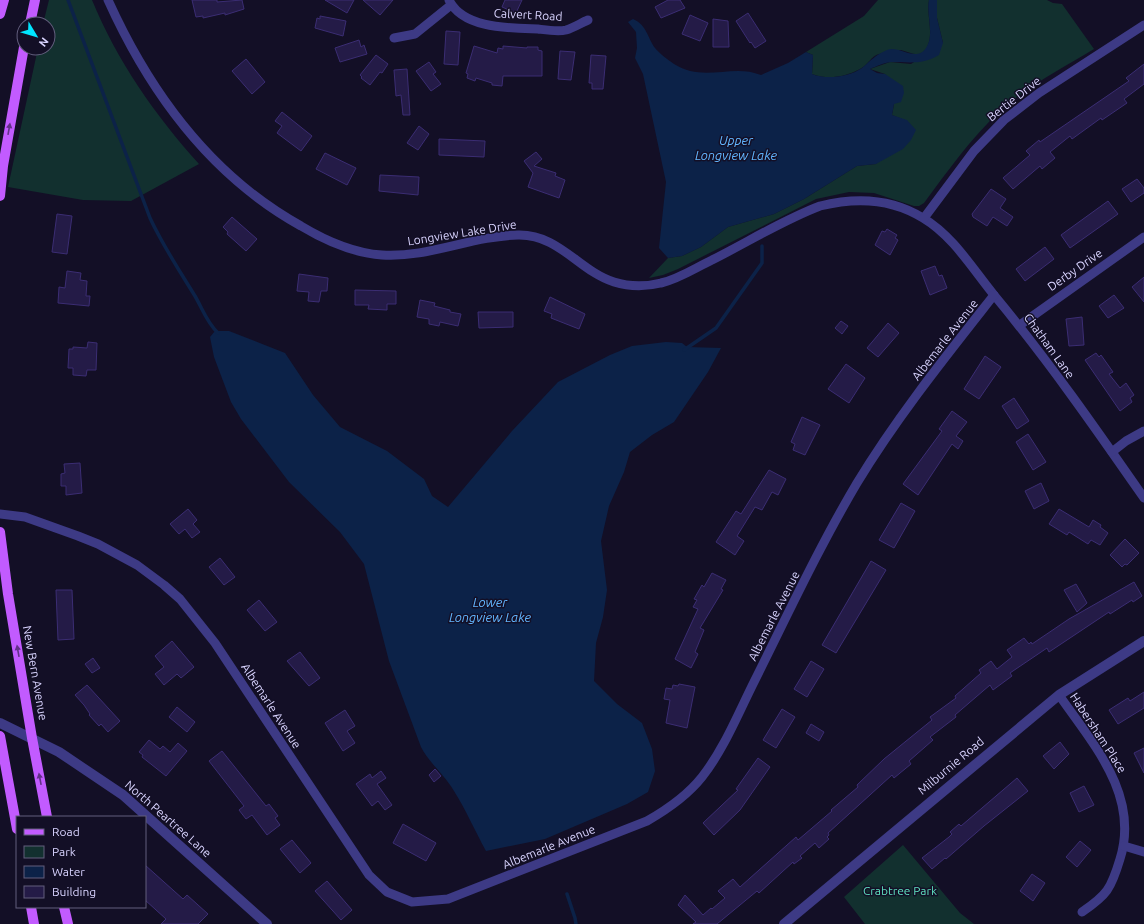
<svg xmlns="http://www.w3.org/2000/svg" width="1144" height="924" font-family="Ubuntu,sans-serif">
	<rect width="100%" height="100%" fill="#130f26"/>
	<g fill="#12302f">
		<path d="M49,0H92C117,61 155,115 199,164L131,201L83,200L8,187L38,48H48V24H43Z"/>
		<path d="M878,0H929C926,15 935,36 926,49C919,59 910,52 901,50C894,50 885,53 879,54C871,56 867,66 860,69C845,77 828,80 812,74L813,55L806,52L864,16Z"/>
		<path d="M937,0H1047L1053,3L1062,4L1094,49C1063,68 1027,86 1000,111C971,138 947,172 924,203L919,206H914L874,193L849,192L816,199L678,269L663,275L649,278L668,258L682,256L701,247L728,227L774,214L804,199L857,166L876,164L907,121L892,115L894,104L885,74L870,69L890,62L911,64L943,43L937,18Z"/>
		<path d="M903,845L960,913L974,924H865L844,897Z"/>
	</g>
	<g fill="#0c2248">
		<path d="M929,0H937V18L943,43L939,55C923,65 909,62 892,62C885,62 877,66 870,69L877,73L885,74L903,86L904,93L901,102L894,104L892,115L907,120L916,130L911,140L903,149L876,164L857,166L804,199L774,214L728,227L701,247L682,256L668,258L659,248L666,182L643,74L635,58L637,48L636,32L628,22L633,19C647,25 647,37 655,48C659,53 668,60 674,64C704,83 732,63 761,75L788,63L806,52L813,55L812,74C826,80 849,77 862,68C870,61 877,54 887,50C899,45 916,63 926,48C935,35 926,15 929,0Z"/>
		<path d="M215,331H229L285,353L313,395L340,427L387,451L424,479L432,496L448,507L512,431L558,382L610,355L632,346L666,342L682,343L687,347L721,348L708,372L674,422L652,435L630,452L624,472L609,506L601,541L607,590L603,617L596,643L594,681L617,704L642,723L652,749L655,771L648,792L627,804L545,839L486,851C475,831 466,810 454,791C444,774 430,764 421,747L389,661L364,564L340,532L289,482L241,419L231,402L214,357L210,337Z"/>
	</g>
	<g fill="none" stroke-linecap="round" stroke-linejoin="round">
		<g stroke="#0c2248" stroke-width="3.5">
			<path d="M68,0L150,218C163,246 179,270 195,296C202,308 207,323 218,333"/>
			<path d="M684,350L716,328L762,263V246"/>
			<path d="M567,894L575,918L576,924"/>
		</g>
	</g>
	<g fill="#241b47" stroke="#3b2d73">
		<path d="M192,0H217V2L242,0L244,9L225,15V13L203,18V16L196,17Z"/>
		<path d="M325,0H354L347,13Z"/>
		<path d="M363,0H393L380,15Z"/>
		<path d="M505,0H522L516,13L502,7Z"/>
		<path d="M668,0H680L685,8L661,18L655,7Z"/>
		<path d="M748,13L766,41L755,48L751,42L750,43L736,21Z"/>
		<path d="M690,15L708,23L700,41L682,34Z"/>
		<path d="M320,16L346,21L343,36L315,28L317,18L320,19Z"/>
		<path d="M713,19L728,21L729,47H713Z"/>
		<path d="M446,31L460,32L458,65L444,64Z"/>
		<path d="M359,40L361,47L364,45L367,54L340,62L335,48Z"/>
		<path d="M474,46L497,53L498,48L503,49V46L527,48V47H538V50L542,51V76H503L502,86L492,85V83L476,78L475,81L467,78L468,74L466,73Z"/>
		<path d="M560,51L575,52L571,80L558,79Z"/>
		<path d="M376,55L388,64L382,73L380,72L370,85L361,78L362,77L360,75Z"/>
		<path d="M591,55L606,56L603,89H592V83H589Z"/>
		<path d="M246,59L265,82L252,94L232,71Z"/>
		<path d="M429,62L436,72L433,74L441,84L431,91L416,71Z"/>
		<path d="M1144,64V84L1124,99L1127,103L1102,120L1101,118L1072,139L1070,136L1050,152L1055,158L1042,169L1040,166L1013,189L1003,178L1030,155L1026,151L1039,140L1040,142L1129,81L1126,78Z"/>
		<path d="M407,69L410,115H403L401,95L396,96L394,70Z"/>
		<path d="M282,112L312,136L301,151L277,133L282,126L275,121Z"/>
		<path d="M419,126L429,134L418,150L407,143Z"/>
		<path d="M439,139L485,141L484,157L439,155Z"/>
		<path d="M536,152L542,159L534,166L556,173L555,176L565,180L559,198L528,187L533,173L524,161Z"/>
		<path d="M325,153L356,168L347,185L316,169Z"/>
		<path d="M380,175L419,177L418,195L379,191Z"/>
		<path d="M1137,179L1144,188V193L1131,202L1122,189Z"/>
		<path d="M991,189L1006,199L1000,208L1013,217L1007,226L993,217L987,226L973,217L972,214Z"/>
		<path d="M1108,201L1118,214L1070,248L1061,235Z"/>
		<path d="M57,214L72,216L67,254L52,252Z"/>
		<path d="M232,217L257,239L246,251L227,234L228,232L223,227Z"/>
		<path d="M887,229L897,235L895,238L898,240L890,255L875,245L882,231L885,232Z"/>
		<path d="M1045,247L1054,259L1025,281L1016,269Z"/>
		<path d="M935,266L939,276L942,275L947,288L930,295L921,271Z"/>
		<path d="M67,271L81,273L80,280L87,281L86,296H90L89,306L58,303L59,287L65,288Z"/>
		<path d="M299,274L328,278L327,291H321L319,302L308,301L309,292L297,291Z"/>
		<path d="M1144,277V302L1132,287Z"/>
		<path d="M355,290L396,291V304H387V310L368,309L369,305H355Z"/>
		<path d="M1114,295L1124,308L1108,318L1099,306Z"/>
		<path d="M550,297L585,314L579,329L551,318L552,314L544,311Z"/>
		<path d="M420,300L435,303L434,306L450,310V312L461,314L458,326L440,322L439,326L429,324V319L417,317Z"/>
		<path d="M478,312H513V327L479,328Z"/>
		<path d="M1082,317L1084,345L1069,346L1066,319Z"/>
		<path d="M841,321L848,326L842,334L835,328Z"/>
		<path d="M888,323L899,333L878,357L867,348Z"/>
		<path d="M88,342L97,343L96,370H87L86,376L73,375V368H68L69,349H73V347L87,348Z"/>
		<path d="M1096,353L1099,357L1101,355L1113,372L1109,374L1120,388L1126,383L1134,395L1130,398L1132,402L1120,411L1085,360Z"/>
		<path d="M985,356L1001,367L979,399L964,389Z"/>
		<path d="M846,364L865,378L849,403L828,389Z"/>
		<path d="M1014,398L1029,421L1017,429L1002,406Z"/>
		<path d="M952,411L967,422L956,436L963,441L958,449L952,444L918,495L903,484L942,431L939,429Z"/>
		<path d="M802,417L820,425L805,455L793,450L795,444L791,442Z"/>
		<path d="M1028,434L1046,462L1033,470L1016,442Z"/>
		<path d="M80,463L82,493L66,495V486H61V474L65,473L64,464Z"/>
		<path d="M769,470L786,479L778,495L772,492L762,510L755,507L737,536L744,541L735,555L716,542L736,511L741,514Z"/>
		<path d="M1041,483L1049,501L1034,509L1025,491Z"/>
		<path d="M901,503L915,511L894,548L879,540Z"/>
		<path d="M188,509L197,520L193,524L200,532L192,538L185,529L179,534L170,524Z"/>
		<path d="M1059,509L1089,527L1093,520L1101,525L1100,527L1108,533L1100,545L1091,540L1088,544L1069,532L1067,535L1049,524Z"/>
		<path d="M1125,539L1139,553L1127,565L1125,564L1122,567L1110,555Z"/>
		<path d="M220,558L235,577L224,585L209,567Z"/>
		<path d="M871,561L886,570L836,653L822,645Z"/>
		<path d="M712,573L726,580L721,589L723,590L700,628L704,630L695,652L698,654L691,668L675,659L698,609L693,607L697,600L694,599L702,585L704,587Z"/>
		<path d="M1134,582L1142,596L1133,602L1132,600L1110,614L1109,612L1049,652L1047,648L1010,673L1012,676L993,690L990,685L955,715L956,717L930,737L933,740L909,761L911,764L894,778L892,775L828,833L829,835L827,837L829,839L819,848L815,843L800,856L802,858L794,864L793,862L759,893L757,891L717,924H693L696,922L678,905L685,895L703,915L711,908L712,909L725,898L718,891L733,879L740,887L796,837L798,840L832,811L831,810L858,787L857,785L884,759L932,720L930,717L956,698L955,696L981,673L979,670L991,661L997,669L1012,657L1007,650L1024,638L1029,644L1031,642L1032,644L1069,619Z"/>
		<path d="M1076,584L1087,603L1077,612L1064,590Z"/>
		<path d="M56,590H72L74,639L58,640Z"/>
		<path d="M259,600L277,622L265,631L247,610Z"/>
		<path d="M172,641L194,667L181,678L177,674L164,685L155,674L164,667L155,656Z"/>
		<path d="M300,652L320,678L309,686L287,661Z"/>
		<path d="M93,658L100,668L92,673L85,664Z"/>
		<path d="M811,661L824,669L807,697L794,689Z"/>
		<path d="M679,684L695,687L687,728L666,723L670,700L664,699L666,688L672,689L673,685L678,686Z"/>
		<path d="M87,685L120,721L108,732L101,724L99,726L89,715L90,714L84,705L75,695Z"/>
		<path d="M1144,692V708L1118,724L1109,710L1128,698L1130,701Z"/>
		<path d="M177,707L195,722L187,732L169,717Z"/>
		<path d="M782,709L795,717L776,748L763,740Z"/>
		<path d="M345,710L355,726L347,731L355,743L343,751L325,723Z"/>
		<path d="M811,724L824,732L819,741L806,733Z"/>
		<path d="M149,740L160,749L163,746L170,752L178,743L187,751L166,776L142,757L143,755L139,752Z"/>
		<path d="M1060,742L1069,754L1054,769L1043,756Z"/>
		<path d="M1144,748V773L1134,753Z"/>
		<path d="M222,751L266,806L269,804L278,816L275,818L280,825L267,835L252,815L246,819L239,810L244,806L209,761Z"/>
		<path d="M758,758L770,767L740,810L714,835L703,823L738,790L736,789Z"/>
		<path d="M435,769L441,776L434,782L429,775Z"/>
		<path d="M381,771L386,778L377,784L392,805L385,810L378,801L372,806L356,784L370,774L372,778Z"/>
		<path d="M1017,778L1028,791L984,826L946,859L945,858L932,869L922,858L949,837L952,834L950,832L959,824L961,826Z"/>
		<path d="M1084,786L1094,805L1079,812L1070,793Z"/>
		<path d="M403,824L436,843L426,861L393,843Z"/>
		<path d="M292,840L311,863L300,873L280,849Z"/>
		<path d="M1080,841L1091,850L1077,867L1066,857Z"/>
		<path d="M145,865L183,899L187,895L208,914L198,924H161L166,919L145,900Z"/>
		<path d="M1032,874L1045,883L1033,901L1020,891Z"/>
		<path d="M327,881L352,910L341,920L315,891Z"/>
	</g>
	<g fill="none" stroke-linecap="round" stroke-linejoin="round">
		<g stroke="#3d3a85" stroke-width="9">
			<path d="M108,0C150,93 211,176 301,226C326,241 353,253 382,255C428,258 472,236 518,235C559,234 579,271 614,282C630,287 645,287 661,283C679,279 695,268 712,260C748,242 783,220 820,206C856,197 891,198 923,218C953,236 972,268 994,295C1048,360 1096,429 1144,498"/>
			<path d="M449,0C463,29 510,28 538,29C546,30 558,32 566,30C573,28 581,23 588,20"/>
			<path d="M394,38L415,34L451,5"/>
			<path d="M924,218L974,151L1004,120L1039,93L1144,25"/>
			<path d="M1020,325L1144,237"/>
			<path d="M1112,452L1126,441L1144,431"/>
			<path d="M0,514L25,517L78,536L98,544L137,565L164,585L180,599L215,643L369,875L387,892L412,902L448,899L647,821C668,809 687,796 702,777C724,749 738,714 754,682C787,616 819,547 857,483C897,417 946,356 994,295"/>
			<path d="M1059,695C1093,744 1140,795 1120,859C1111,889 1107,895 1082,912"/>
			<path d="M1124,846L1144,852"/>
		</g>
		<g stroke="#3d3a85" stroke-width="10">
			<path d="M0,723L59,752L123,795L267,924"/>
			<path d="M784,924L1059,695L1144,641"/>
		</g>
		<g stroke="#c25bff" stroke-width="10">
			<path d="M0,14L4,0"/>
			<path d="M30,24L35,0"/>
			<path d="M0,196L3,166L24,47"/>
			<path d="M0,532L8,594L32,738L47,817"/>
			<path d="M0,736L17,829"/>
			<path d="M31,907L34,924"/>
			<path d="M64,907L68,924"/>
		</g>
	</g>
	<defs><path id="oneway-solid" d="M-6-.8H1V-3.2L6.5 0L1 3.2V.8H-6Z"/></defs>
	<g fill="#623188">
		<use href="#oneway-solid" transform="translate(9 129) rotate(-80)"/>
		<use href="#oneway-solid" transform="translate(18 651) rotate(-100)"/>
		<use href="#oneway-solid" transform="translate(40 779) rotate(-101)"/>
	</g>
	<g text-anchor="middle" stroke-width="3" stroke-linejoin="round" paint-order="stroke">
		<g font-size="12" fill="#d9d4ff" stroke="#130f26">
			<text transform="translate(528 15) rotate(3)" y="4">Calvert Road</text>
			<text transform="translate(1014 99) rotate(-38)" y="4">Bertie Drive</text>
			<text transform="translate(462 233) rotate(-9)" y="4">Longview Lake Drive</text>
			<text transform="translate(1075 270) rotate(-35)" y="4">Derby Drive</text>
			<text transform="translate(945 340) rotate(-52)" y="4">Albemarle Avenue</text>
			<text transform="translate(1049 346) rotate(54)" y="4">Chatham Lane</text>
			<text transform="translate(774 616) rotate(-63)" y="4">Albemarle Avenue</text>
			<text transform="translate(35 673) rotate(80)" y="4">New Bern Avenue</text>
			<text transform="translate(271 706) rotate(57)" y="4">Albemarle Avenue</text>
			<text transform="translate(1098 733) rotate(57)" y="4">Habersham Place</text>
			<text transform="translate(951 766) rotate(-40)" y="4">Milburnie Road</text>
			<text transform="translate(168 819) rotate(41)" y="4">North Peartree Lane</text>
			<text transform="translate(549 847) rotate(-22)" y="4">Albemarle Avenue</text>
		</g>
		<g font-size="12" fill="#5fe0c0" stroke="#130f26">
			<text x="900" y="895">Crabtree Park</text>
		</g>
		<g font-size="13" font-style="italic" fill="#62b6ff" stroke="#130f26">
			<text x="736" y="145">Upper<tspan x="736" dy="15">Longview Lake</tspan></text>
			<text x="490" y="607">Lower<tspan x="490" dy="15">Longview Lake</tspan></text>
		</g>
	</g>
	<rect x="16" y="816" width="130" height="92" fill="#130f26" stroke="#625e7d"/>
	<rect x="24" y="829" width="20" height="6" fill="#c25bff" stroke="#625e7d"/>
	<text x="52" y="836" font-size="12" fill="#d9d4ff">Road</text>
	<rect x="24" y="846" width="20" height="12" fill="#12302f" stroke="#625e7d"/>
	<text x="52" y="856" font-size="12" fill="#d9d4ff">Park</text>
	<rect x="24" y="866" width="20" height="12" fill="#0c2248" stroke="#625e7d"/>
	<text x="52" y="876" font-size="12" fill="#d9d4ff">Water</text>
	<rect x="24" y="886" width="20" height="12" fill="#241b47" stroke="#625e7d"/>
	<text x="52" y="896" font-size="12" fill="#d9d4ff">Building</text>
	<g transform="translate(36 36) rotate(128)"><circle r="19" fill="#130f26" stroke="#625e7d"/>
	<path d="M0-3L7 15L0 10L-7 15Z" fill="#00e5ff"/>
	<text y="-6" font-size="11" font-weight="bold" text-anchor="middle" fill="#d9d4ff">N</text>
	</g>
</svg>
